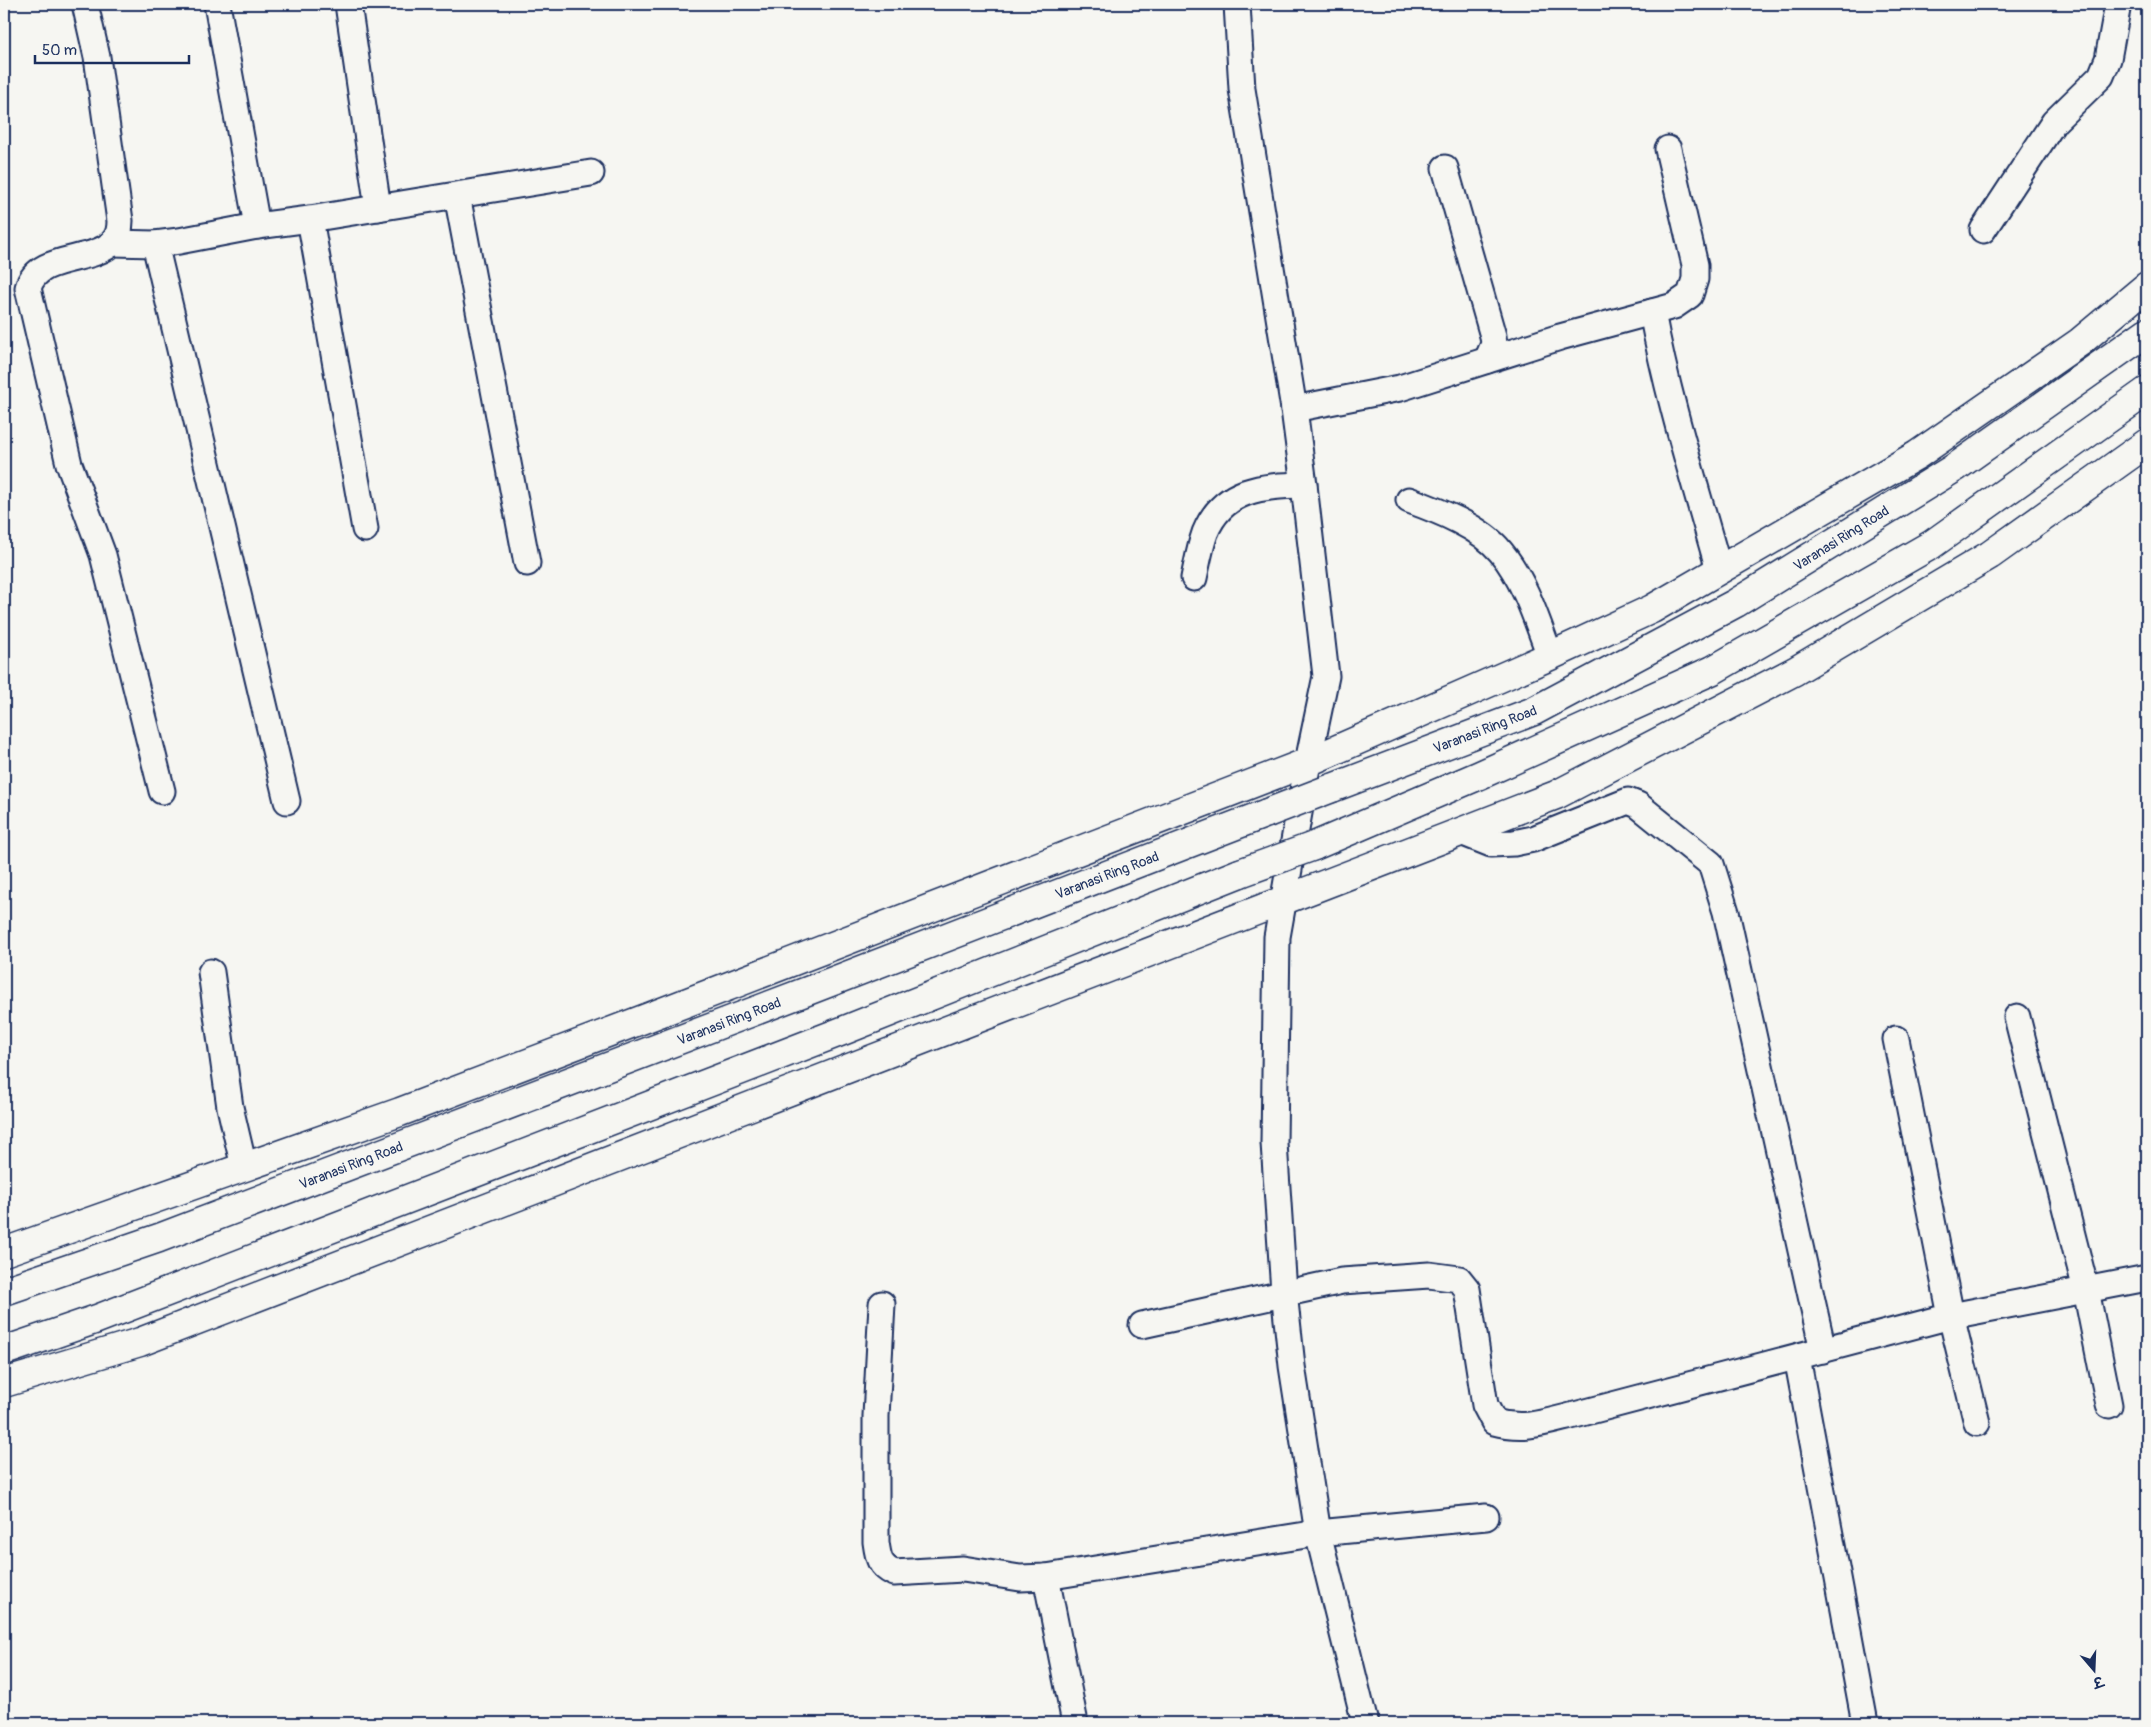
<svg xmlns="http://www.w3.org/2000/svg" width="2151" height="1727" font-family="Pangolin,'Playpen Sans Deva',sans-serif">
	<rect width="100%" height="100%" fill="#f6f6f2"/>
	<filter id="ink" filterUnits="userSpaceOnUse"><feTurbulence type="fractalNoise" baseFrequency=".02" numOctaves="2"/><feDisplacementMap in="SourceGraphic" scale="10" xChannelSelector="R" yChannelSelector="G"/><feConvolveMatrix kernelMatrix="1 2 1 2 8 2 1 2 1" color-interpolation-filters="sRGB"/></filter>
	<g filter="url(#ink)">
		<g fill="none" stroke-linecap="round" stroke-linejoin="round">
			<defs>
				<g id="minor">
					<path d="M85,4L97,57L120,221C120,229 119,236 113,242C91,264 38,253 28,288L69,464L103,555L162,791"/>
					<path d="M217,4L257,226"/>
					<path d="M348,4L378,208"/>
					<path d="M1237,4L1242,89L1294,409L1304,485L1326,676L1308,762L1277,937L1274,1143L1284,1292L1292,1366L1318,1533L1365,1723"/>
					<path d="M1445,168L1493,336L1494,344L1487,360"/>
					<path d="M457,195L527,563"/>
					<path d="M310,219L365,529"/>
					<path d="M1983,230L2054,122L2101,76L2108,59L2118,4"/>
					<path d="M113,243L155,244L179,241L257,226L310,219L591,173"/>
					<path d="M155,244L287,801"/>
					<path d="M1652,312C1668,399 1695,484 1719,570"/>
					<path d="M1294,409L1400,388L1560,337L1674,306L1690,295L1695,279V265L1668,149"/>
					<path d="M1409,500C1439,511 1481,527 1501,552C1525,581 1537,621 1550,656"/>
					<path d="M1194,578C1197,564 1200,547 1205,533C1223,488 1263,486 1304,485"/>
					<path d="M1461,832L1491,844L1514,843L1533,839L1628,801L1638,805L1711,864L1726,912L1823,1350"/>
					<path d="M211,972L230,1107L244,1167"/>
					<path d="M2017,1017L2086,1290L2109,1405"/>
					<path d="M1896,1039L1951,1316L1977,1423"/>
					<path d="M882,1304L876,1416V1542C878,1557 879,1566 894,1573L963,1569L1020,1578L1046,1577L1318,1533L1486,1517"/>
					<path d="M1142,1325L1342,1281L1429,1275L1459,1279L1467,1289L1485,1405L1494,1422C1523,1430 1543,1423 1571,1416L1951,1316L2147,1278"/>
					<path d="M1797,1357L1865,1723"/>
					<path d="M1046,1577L1075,1723"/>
				</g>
				<g id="highway">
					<path d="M1332,788L1534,711L1736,603L1956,467L2147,332"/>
					<path d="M1314,846L1480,775L1713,670L1931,545L2147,391"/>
					<path d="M4,1252L400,1112L649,1017L1308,762L1550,656L1652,609L1917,455L2080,342L2147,286"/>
					<path d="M4,1291L159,1238L810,990L1267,813"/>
					<path d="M4,1351L97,1319L845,1030L1240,873"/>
					<path d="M4,1383L140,1342L1556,795L1795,671L1990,555L2147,443"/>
				</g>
			</defs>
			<use href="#minor" stroke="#1b2f5e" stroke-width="29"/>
			<use href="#highway" stroke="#1b2f5e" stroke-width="31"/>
			<use href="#minor" stroke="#f6f6f2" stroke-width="25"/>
			<use href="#highway" stroke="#f6f6f2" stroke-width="28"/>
			<defs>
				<g id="highway-bridge">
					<path d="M1267,813L1332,788"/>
					<path d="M1240,873L1314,846"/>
				</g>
			</defs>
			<use href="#highway-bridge" stroke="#1b2f5e" stroke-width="31" stroke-linecap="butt"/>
			<use href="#highway-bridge" stroke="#f6f6f2" stroke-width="28"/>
		</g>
	</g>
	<g text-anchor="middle" stroke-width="4" stroke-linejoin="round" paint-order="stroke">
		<g font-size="14" fill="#1b2f5e" stroke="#f6f6f2">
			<text transform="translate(1841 538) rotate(-32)" y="5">Varanasi Ring Road</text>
			<text transform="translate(1485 729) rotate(-21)" y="5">Varanasi Ring Road</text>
			<text transform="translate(1107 875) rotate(-21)" y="5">Varanasi Ring Road</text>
			<text transform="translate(729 1021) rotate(-21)" y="5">Varanasi Ring Road</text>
			<text transform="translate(351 1165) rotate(-21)" y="5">Varanasi Ring Road</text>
		</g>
	</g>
	<rect width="2151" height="1727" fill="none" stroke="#f6f6f2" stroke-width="20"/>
	<rect x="10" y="10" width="2131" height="1707" fill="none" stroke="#1b2f5e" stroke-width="2" filter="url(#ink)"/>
	<g transform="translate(2094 1670) rotate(161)" stroke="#f6f6f2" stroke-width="4" paint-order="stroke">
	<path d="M0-4L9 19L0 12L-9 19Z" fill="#1b2f5e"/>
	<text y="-8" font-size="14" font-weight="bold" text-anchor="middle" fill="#1b2f5e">उ</text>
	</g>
	<path d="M35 55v8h154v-8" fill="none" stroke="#1b2f5e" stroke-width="2.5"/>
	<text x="42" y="55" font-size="15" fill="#1b2f5e" stroke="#f6f6f2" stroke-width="4" paint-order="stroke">50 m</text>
</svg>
